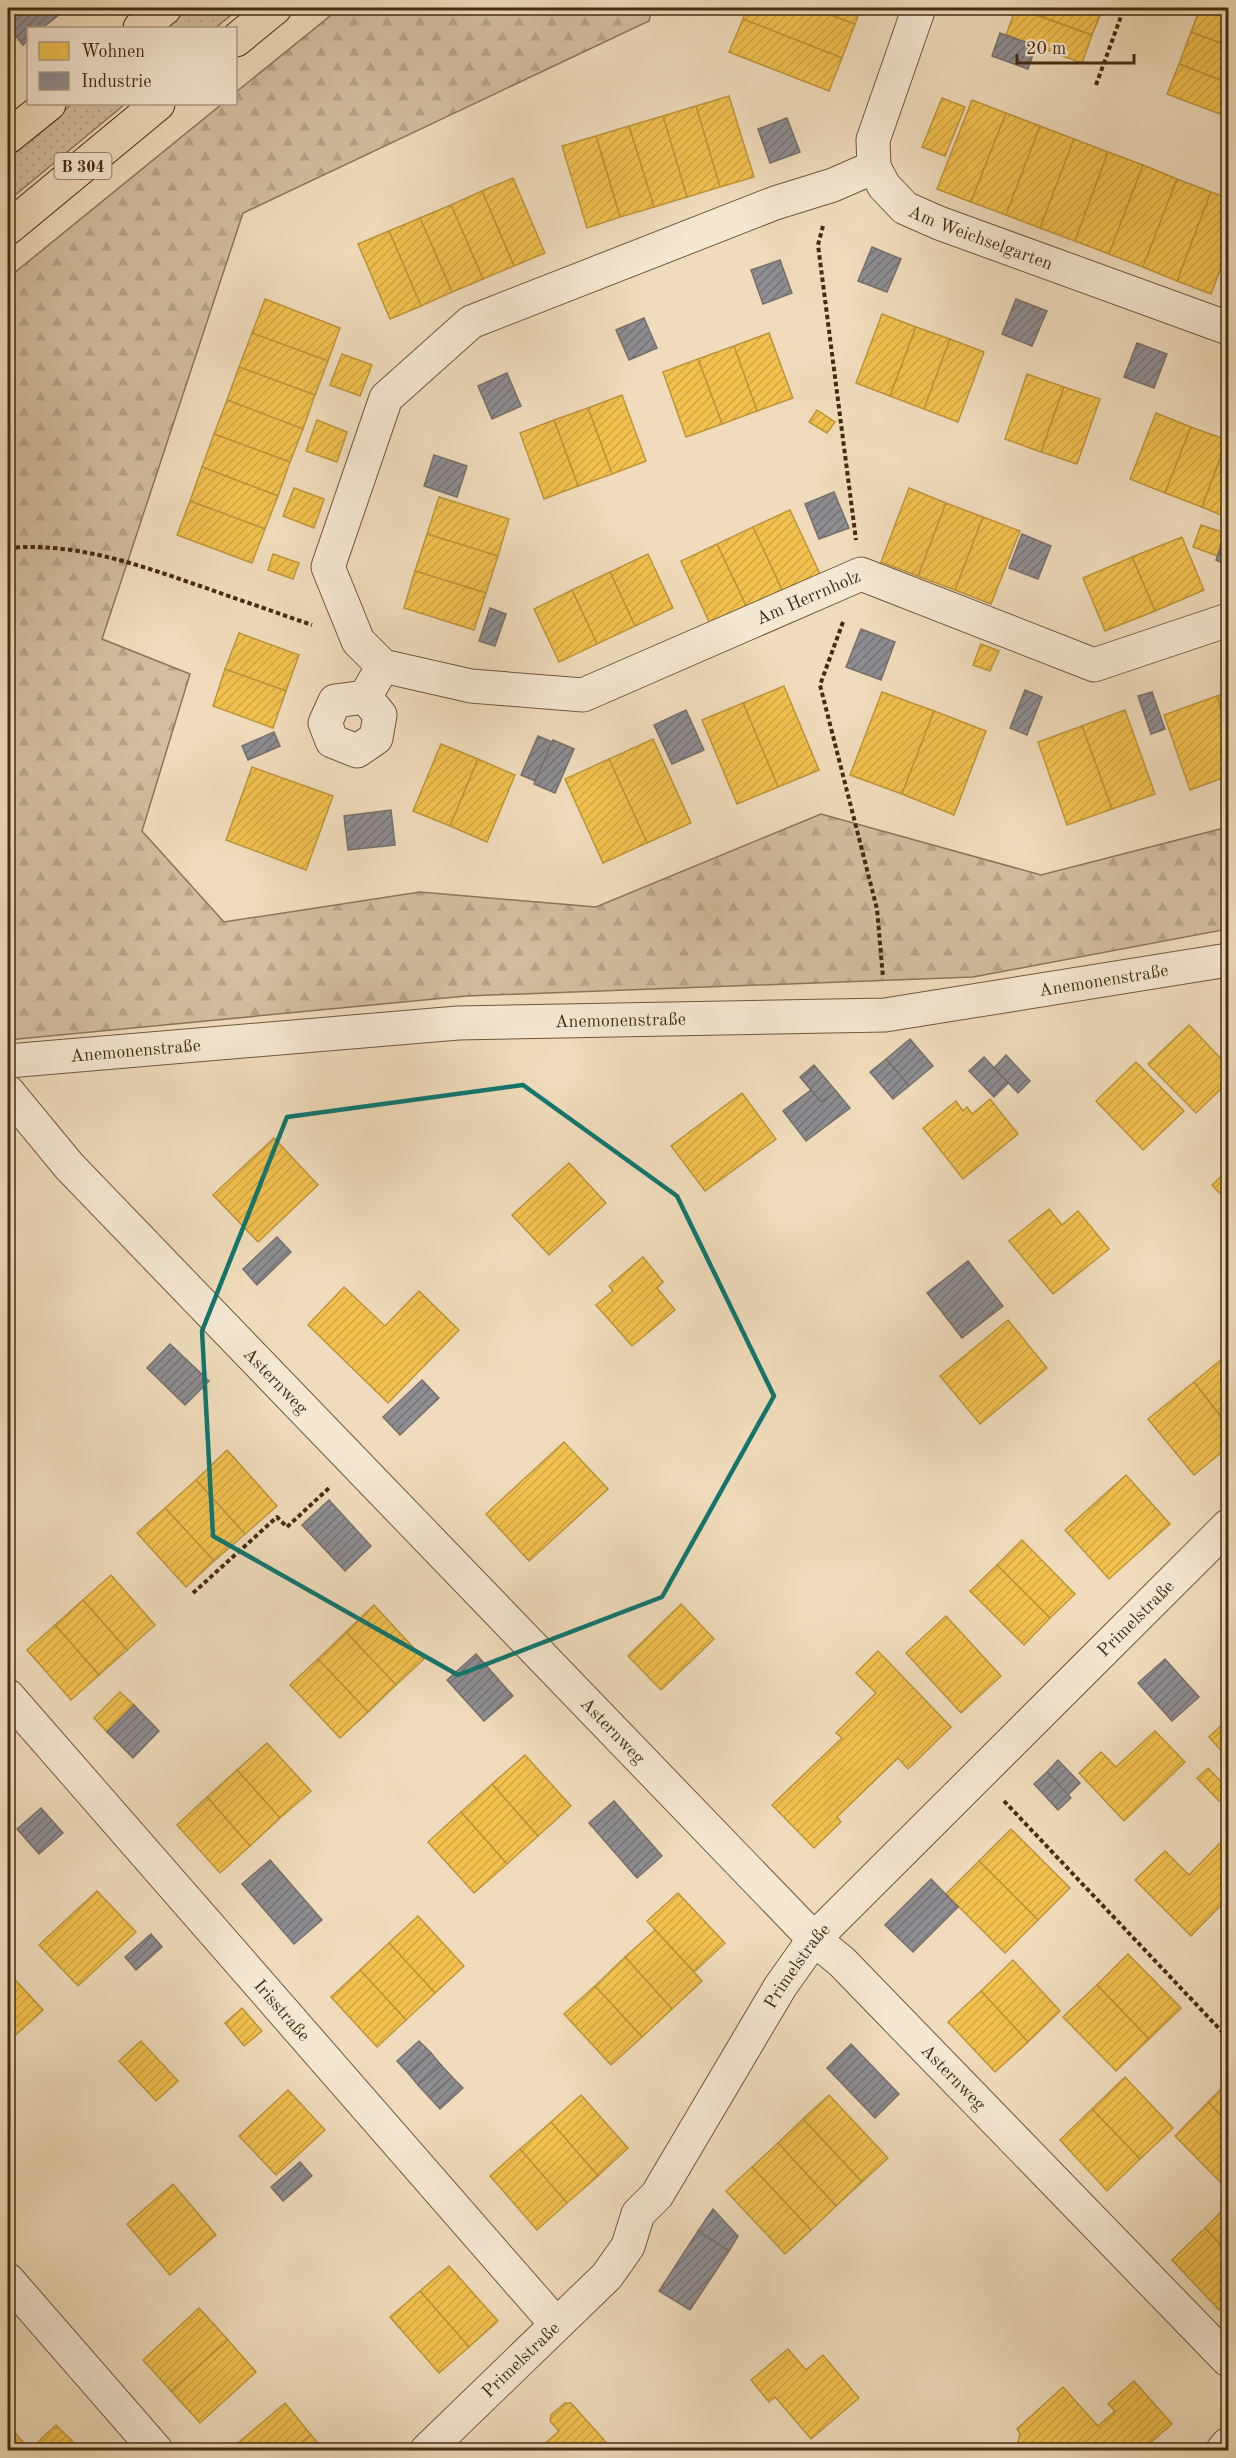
<svg xmlns="http://www.w3.org/2000/svg" width="1236" height="2458" font-family="'Old Standard TT',serif">
	<defs>
		<pattern id="grass-dots" width="8" height="8" patternUnits="userSpaceOnUse" patternTransform="scale(1.5)"><rect width="8" height="8" fill="#d3be9f"/><path d="M2 2h.1M6 6h.1" fill="none" stroke="#b6a388" stroke-width="1.8" stroke-linecap="round"/></pattern>
		<pattern id="forest-firs" width="22" height="20" patternUnits="userSpaceOnUse" patternTransform="scale(1.5)"><rect width="22" height="20" fill="#d3be9f"/><path d="M5 1l3.5 6h-7zM16 11l3.5 6h-7z" fill="#b6a388"/></pattern>
		<pattern id="homes-hatch" width="6" height="6" patternUnits="userSpaceOnUse" patternTransform="scale(1.5)"><rect width="6" height="6" fill="#f2c14e"/><path d="M-1 1l2-2M0 6l6-6M5 7l2-2" fill="none" stroke="#d1a643"/></pattern>
		<pattern id="industry-hatch" width="6" height="6" patternUnits="userSpaceOnUse" patternTransform="scale(1.5)"><rect width="6" height="6" fill="#8d8d92"/><path d="M-1 1l2-2M0 6l6-6M5 7l2-2" fill="none" stroke="#757376"/></pattern>
	</defs>
	<rect width="100%" height="100%" fill="#f0dcbc"/>
	<filter id="stains"><feTurbulence type="fractalNoise" baseFrequency=".00333" numOctaves="4"/><feColorMatrix values="0 0 0 0 .2 0 0 0 0 .09 0 0 0 0 .02 0 0 0 .5 -.17"/></filter>
	<radialGradient id="worn" r=".72"><stop offset=".6" stop-color="#630" stop-opacity="0"/><stop offset="1" stop-color="#630" stop-opacity=".3"/></radialGradient>
	<g fill="url(#grass-dots)" stroke="#8c7558" stroke-width="1.5">
		<path d="M187,8H240L215,28H162Z"/>
		<path d="M72,104H125L8,201V157Z"/>
	</g>
	<path fill="url(#forest-firs)" stroke="#8c7558" stroke-width="1.5" d="M340,8H652L649,21L243,213L102,639L190,674L142,831L224,922L420,892L596,907L821,814L1041,875L1228,827V929L973,977L466,996L8,1040V278L222,104H236V92Z"/>
	<g fill="url(#homes-hatch)" stroke="#be943b" stroke-width="1.5">
		<path d="M747,8H812L855,24L842,58L743,19Z"/>
		<path d="M812,8H861L855,24Z"/>
		<path d="M1016,8L1092,35L1082,63L1006,35Z"/>
		<path d="M1019,8H1103L1092,35Z"/>
		<path d="M1200,8L1228,10V46L1191,32Z"/>
		<path d="M743,19L842,58L829,91L729,52Z"/>
		<path d="M1191,32L1228,46V83L1179,64Z"/>
		<path d="M1179,64L1228,83V117L1167,94Z"/>
		<path d="M729,96L754,177L720,187L696,106Z"/>
		<path d="M942,98L965,107L945,156L922,147Z"/>
		<path d="M972,100L1006,113L971,202L937,189Z"/>
		<path d="M696,106L720,187L687,197L663,116Z"/>
		<path d="M1006,113L1040,126L1006,215L971,202Z"/>
		<path d="M663,116L687,197L654,207L629,126Z"/>
		<path d="M629,126L654,207L620,217L596,136Z"/>
		<path d="M1040,126L1074,139L1040,228L1006,215Z"/>
		<path d="M596,136L620,217L587,228L562,146Z"/>
		<path d="M1074,139L1108,152L1075,241L1040,228Z"/>
		<path d="M1108,152L1143,165L1109,254L1075,241Z"/>
		<path d="M1143,165L1177,179L1143,267L1109,254Z"/>
		<path d="M513,178L545,253L514,266L482,191Z"/>
		<path d="M1177,179L1211,192L1177,281L1143,267Z"/>
		<path d="M482,191L514,266L483,279L451,205Z"/>
		<path d="M1211,192L1228,198V249L1211,294L1177,281Z"/>
		<path d="M451,205L483,279L452,292L420,218Z"/>
		<path d="M420,218L452,292L421,306L389,231Z"/>
		<path d="M389,231L421,306L390,319L358,244Z"/>
		<path d="M265,299L340,328L328,361L252,333Z"/>
		<path d="M882,314L916,327L890,396L856,383Z"/>
		<path d="M916,327L950,339L924,409L890,396Z"/>
		<path d="M252,333L328,361L315,395L239,367Z"/>
		<path d="M769,333L793,398L757,411L734,346Z"/>
		<path d="M950,339L984,352L958,422L924,409Z"/>
		<path d="M734,346L757,411L722,424L698,359Z"/>
		<path d="M342,354L372,365L360,396L330,385Z"/>
		<path d="M698,359L722,424L686,437L663,372Z"/>
		<path d="M239,367L315,395L303,429L227,400Z"/>
		<path d="M1027,374L1064,387L1041,452L1005,439Z"/>
		<path d="M1064,387L1100,399L1077,464L1041,452Z"/>
		<path d="M622,395L646,461L612,474L588,408Z"/>
		<path d="M227,400L303,429L290,462L214,434Z"/>
		<path d="M588,408L612,474L578,486L554,420Z"/>
		<path d="M817,410L835,422L827,433L809,422Z"/>
		<path d="M1156,413L1191,427L1165,493L1130,479Z"/>
		<path d="M317,420L347,432L337,462L306,451Z"/>
		<path d="M554,420L578,486L544,499L520,433Z"/>
		<path d="M1191,427L1227,440L1202,507L1165,493Z"/>
		<path d="M214,434L290,462L278,496L202,467Z"/>
		<path d="M1227,440L1228,441V518L1202,507Z"/>
		<path d="M202,467L278,496L265,529L190,501Z"/>
		<path d="M294,488L324,499L314,528L283,516Z"/>
		<path d="M909,488L946,503L918,576L881,562Z"/>
		<path d="M439,497L509,519L498,556L427,534Z"/>
		<path d="M190,501L265,529L252,563L177,535Z"/>
		<path d="M946,503L983,517L955,590L918,576Z"/>
		<path d="M790,510L820,574L783,592L753,527Z"/>
		<path d="M983,517L1020,531L991,604L955,590Z"/>
		<path d="M1201,525L1225,533L1218,556L1193,547Z"/>
		<path d="M753,527L783,592L747,608L717,544Z"/>
		<path d="M427,534L498,556L486,593L415,571Z"/>
		<path d="M1182,537L1204,590L1155,611L1132,557Z"/>
		<path d="M717,544L747,608L711,626L681,561Z"/>
		<path d="M273,554L299,563L293,579L268,570Z"/>
		<path d="M648,554L673,608L635,626L610,572Z"/>
		<path d="M1132,557L1155,611L1105,631L1083,578Z"/>
		<path d="M415,571L486,593L474,630L404,608Z"/>
		<path d="M610,572L635,626L597,644L572,590Z"/>
		<path d="M572,590L597,644L559,662L534,609Z"/>
		<path d="M239,633L299,655L286,691L225,669Z"/>
		<path d="M981,644L999,651L990,671L973,665Z"/>
		<path d="M225,669L286,691L273,728L213,706Z"/>
		<path d="M784,686L819,770L778,787L743,703Z"/>
		<path d="M882,692L934,711L902,794L850,775Z"/>
		<path d="M1228,692V730L1217,696Z"/>
		<path d="M1217,696L1228,730V776L1190,790L1164,715Z"/>
		<path d="M743,703L778,787L737,804L702,720Z"/>
		<path d="M1125,710L1155,794L1112,809L1082,726Z"/>
		<path d="M934,711L986,731L954,815L902,794Z"/>
		<path d="M1082,726L1112,809L1067,825L1038,742Z"/>
		<path d="M653,739L691,823L647,843L609,759Z"/>
		<path d="M441,744L478,759L450,826L413,811Z"/>
		<path d="M478,759L515,775L487,842L450,826Z"/>
		<path d="M609,759L647,843L603,863L565,779Z"/>
		<path d="M252,767L333,796L306,870L226,840Z"/>
		<path d="M1189,1025L1228,1066V1082L1196,1113L1148,1064Z"/>
		<path d="M1136,1062L1184,1111L1143,1150L1096,1101Z"/>
		<path d="M742,1093L776,1139L705,1191L671,1146Z"/>
		<path d="M990,1099L1018,1134L963,1179L923,1128L956,1101L963,1111L967,1107L972,1114Z"/>
		<path d="M274,1138L318,1185L258,1242L213,1195Z"/>
		<path d="M569,1163L606,1203L549,1255L512,1215Z"/>
		<path d="M1228,1170V1202L1212,1185Z"/>
		<path d="M1049,1209L1062,1225L1078,1211L1109,1249L1053,1294L1009,1241Z"/>
		<path d="M643,1257L663,1282L657,1288L675,1310L632,1346L596,1305L613,1291L609,1286Z"/>
		<path d="M344,1287L385,1326L419,1291L459,1330L388,1403L308,1325Z"/>
		<path d="M1008,1320L1047,1368L980,1424L940,1376Z"/>
		<path d="M1228,1354V1426L1194,1382Z"/>
		<path d="M1194,1382L1228,1426V1447L1194,1475L1148,1419Z"/>
		<path d="M564,1442L608,1489L529,1561L486,1514Z"/>
		<path d="M227,1450L277,1506L245,1534L196,1480Z"/>
		<path d="M1126,1475L1170,1524L1109,1579L1065,1530Z"/>
		<path d="M196,1480L245,1534L214,1561L165,1508Z"/>
		<path d="M165,1508L214,1561L186,1587L137,1533Z"/>
		<path d="M1022,1540L1075,1594L1050,1618L997,1565Z"/>
		<path d="M997,1565L1050,1618L1024,1645L970,1591Z"/>
		<path d="M111,1575L155,1625L127,1650L83,1600Z"/>
		<path d="M83,1600L127,1650L99,1675L55,1625Z"/>
		<path d="M681,1604L714,1639L661,1690L628,1656Z"/>
		<path d="M374,1605L424,1659L396,1685L346,1632Z"/>
		<path d="M946,1616L1001,1676L961,1713L906,1653Z"/>
		<path d="M55,1625L99,1675L71,1700L27,1650Z"/>
		<path d="M346,1632L396,1685L368,1712L318,1659Z"/>
		<path d="M878,1651L951,1727L908,1769L898,1758L837,1817L841,1822L814,1848L772,1805L842,1738L836,1733L876,1693L856,1673Z"/>
		<path d="M318,1659L368,1712L340,1738L290,1685Z"/>
		<path d="M120,1692L134,1705L107,1732L94,1718Z"/>
		<path d="M1228,1719V1758L1209,1737Z"/>
		<path d="M1155,1731L1185,1762L1124,1821L1079,1773L1101,1752L1116,1767Z"/>
		<path d="M267,1743L311,1791L280,1818L237,1770Z"/>
		<path d="M525,1755L571,1806L538,1836L492,1784Z"/>
		<path d="M1208,1768L1228,1789V1793L1219,1801L1197,1778Z"/>
		<path d="M237,1770L280,1818L250,1846L207,1797Z"/>
		<path d="M492,1784L538,1836L507,1864L461,1812Z"/>
		<path d="M207,1797L250,1846L220,1873L177,1825Z"/>
		<path d="M461,1812L507,1864L474,1893L428,1842Z"/>
		<path d="M1011,1829L1070,1888L1038,1920L979,1861Z"/>
		<path d="M1221,1842L1228,1850V1898L1191,1936L1135,1880L1165,1851L1189,1875Z"/>
		<path d="M979,1861L1038,1920L1005,1953L946,1894Z"/>
		<path d="M97,1891L136,1932L78,1986L39,1945Z"/>
		<path d="M678,1893L725,1943L694,1972L647,1921Z"/>
		<path d="M418,1916L464,1966L435,1993L389,1943Z"/>
		<path d="M655,1930L702,1981L672,2009L625,1957Z"/>
		<path d="M389,1943L435,1993L406,2020L360,1970Z"/>
		<path d="M1128,1954L1181,2008L1149,2039L1097,1985Z"/>
		<path d="M625,1957L672,2009L642,2037L595,1986Z"/>
		<path d="M1013,1960L1060,2011L1028,2042L981,1991Z"/>
		<path d="M360,1970L406,2020L377,2047L331,1997Z"/>
		<path d="M8,1972L43,2010L8,2042Z"/>
		<path d="M1097,1985L1149,2039L1116,2071L1063,2017Z"/>
		<path d="M595,1986L642,2037L611,2065L564,2014Z"/>
		<path d="M981,1991L1028,2042L995,2072L948,2022Z"/>
		<path d="M242,2008L262,2031L244,2046L225,2023Z"/>
		<path d="M141,2041L178,2081L156,2101L119,2061Z"/>
		<path d="M1125,2077L1173,2128L1140,2159L1092,2109Z"/>
		<path d="M1228,2082V2123L1208,2102Z"/>
		<path d="M288,2090L325,2130L276,2175L239,2136Z"/>
		<path d="M581,2095L628,2148L598,2176L551,2122Z"/>
		<path d="M829,2095L888,2158L862,2182L803,2119Z"/>
		<path d="M1208,2102L1228,2123V2190L1175,2136Z"/>
		<path d="M1092,2109L1140,2159L1107,2191L1060,2140Z"/>
		<path d="M803,2119L862,2182L836,2206L778,2143Z"/>
		<path d="M551,2122L598,2176L567,2203L520,2149Z"/>
		<path d="M778,2143L836,2206L811,2230L752,2167Z"/>
		<path d="M520,2149L567,2203L537,2230L490,2176Z"/>
		<path d="M752,2167L811,2230L785,2254L726,2191Z"/>
		<path d="M173,2184L216,2235L170,2275L127,2224Z"/>
		<path d="M1228,2205V2253L1205,2228Z"/>
		<path d="M1205,2228L1228,2253V2301L1219,2310L1172,2260Z"/>
		<path d="M449,2266L498,2321L469,2347L420,2291Z"/>
		<path d="M420,2291L469,2347L439,2373L390,2317Z"/>
		<path d="M199,2308L228,2340L171,2391L143,2360Z"/>
		<path d="M228,2340L256,2372L200,2423L171,2391Z"/>
		<path d="M788,2349L806,2370L823,2355L859,2398L811,2439L775,2397L769,2402L751,2380Z"/>
		<path d="M1134,2381L1172,2424L1142,2450H1035L1031,2446L1023,2447L1018,2442L1020,2434L1017,2429L1063,2387L1098,2426L1115,2411L1108,2404Z"/>
		<path d="M285,2403L311,2435L293,2450H232L231,2449Z"/>
		<path d="M565,2403H571L613,2450H540L537,2446L539,2445L541,2447L559,2431L550,2421L551,2415Z"/>
		<path d="M8,2425L30,2450H8Z"/>
		<path d="M56,2425L81,2450H45L37,2443Z"/>
		<path d="M311,2435L324,2450H293Z"/>
	</g>
	<g fill="url(#industry-hatch)" stroke="#77706b" stroke-width="1.5">
		<path d="M8,8H68L42,28H28V40L23,45L8,26Z"/>
		<path d="M1000,33L1036,46L1028,69L992,56Z"/>
		<path d="M787,118L800,152L770,163L758,129Z"/>
		<path d="M872,247L901,259L887,292L858,281Z"/>
		<path d="M780,260L792,293L763,304L751,270Z"/>
		<path d="M1016,299L1047,311L1032,346L1002,334Z"/>
		<path d="M644,318L657,348L629,360L616,330Z"/>
		<path d="M1137,343L1167,354L1154,388L1124,377Z"/>
		<path d="M507,373L521,406L492,419L478,386Z"/>
		<path d="M434,455L467,466L457,497L424,486Z"/>
		<path d="M834,492L849,528L819,539L805,504Z"/>
		<path d="M1227,528L1228,529V565L1216,560Z"/>
		<path d="M1022,534L1051,546L1038,579L1009,568Z"/>
		<path d="M490,608L506,614L495,646L479,641Z"/>
		<path d="M861,629L895,642L881,680L846,667Z"/>
		<path d="M1025,690L1042,697L1027,735L1010,728Z"/>
		<path d="M1152,692L1165,729L1151,734L1138,696Z"/>
		<path d="M686,710L704,750L672,764L654,725Z"/>
		<path d="M274,732L280,746L248,760L242,746Z"/>
		<path d="M538,736L552,742L535,781L521,775Z"/>
		<path d="M553,740L574,749L555,793L534,784Z"/>
		<path d="M391,810L395,845L348,850L344,816Z"/>
		<path d="M910,1039L933,1066L909,1086L886,1059Z"/>
		<path d="M1006,1055L1030,1081L1018,1093L994,1068Z"/>
		<path d="M984,1057L1008,1083L994,1097L969,1071Z"/>
		<path d="M886,1059L909,1086L893,1099L870,1072Z"/>
		<path d="M814,1065L836,1091L821,1102L800,1077Z"/>
		<path d="M811,1090L821,1102L836,1091L850,1108L806,1141L783,1111Z"/>
		<path d="M277,1237L291,1252L257,1285L243,1269Z"/>
		<path d="M968,1261L1003,1306L962,1338L927,1293Z"/>
		<path d="M170,1344L209,1381L185,1405L147,1368Z"/>
		<path d="M422,1380L439,1398L400,1435L383,1417Z"/>
		<path d="M329,1500L371,1546L345,1571L302,1525Z"/>
		<path d="M476,1654L513,1696L484,1721L447,1680Z"/>
		<path d="M1165,1659L1199,1697L1172,1721L1138,1683Z"/>
		<path d="M134,1705L159,1731L133,1758L107,1732Z"/>
		<path d="M1058,1760L1080,1783L1068,1795L1047,1772Z"/>
		<path d="M1047,1772L1071,1798L1058,1810L1034,1784Z"/>
		<path d="M614,1801L662,1856L637,1878L589,1823Z"/>
		<path d="M41,1808L63,1833L39,1854L17,1829Z"/>
		<path d="M270,1860L322,1920L294,1944L242,1884Z"/>
		<path d="M931,1879L958,1907L913,1952L885,1925Z"/>
		<path d="M151,1934L162,1947L136,1970L125,1957Z"/>
		<path d="M419,2041L431,2053L408,2073L397,2061Z"/>
		<path d="M851,2044L899,2094L875,2118L827,2068Z"/>
		<path d="M431,2053L441,2065L418,2085L408,2073Z"/>
		<path d="M441,2065L452,2077L429,2097L418,2085Z"/>
		<path d="M452,2077L463,2088L440,2109L429,2097Z"/>
		<path d="M300,2162L312,2176L283,2201L271,2187Z"/>
		<path d="M713,2209L738,2236L729,2251L698,2231Z"/>
		<path d="M698,2231L729,2251L690,2310L659,2291Z"/>
	</g>
	<g fill="none" stroke-linecap="round" stroke-linejoin="round">
		<defs>
			<g id="minor">
				<path id="s1" d="M919,8L873,140L874,167L884,186L905,208L939,223L1228,328"/>
				<path id="s2" d="M874,167L833,185L775,203L471,322L386,398L328,567L358,641L383,666L471,686L583,695L861,574L1094,665L1228,620"/>
				<path d="M365,697L380,715L376,738L357,751L332,741L325,723L335,701L365,697L383,666"/>
				<path id="s3" d="M8,1061L458,1023L885,1015L1228,960"/>
				<path id="s4" d="M8,1092L69,1166L814,1939L842,1962L1228,2360"/>
				<path id="s5" d="M8,1696L556,2324"/>
				<path id="s6" d="M427,2450L607,2276L628,2246L638,2214L657,2195L780,1987L814,1939L1228,1526"/>
				<path d="M1223,2450L1228,2444"/>
			</g>
			<path id="tertiary" d="M8,2280L156,2450"/>
			<g id="primary">
				<path d="M140,28L165,8"/>
				<path d="M236,40L275,8"/>
				<path d="M8,137L49,104"/>
				<path d="M8,228L158,104"/>
			</g>
		</defs>
		<use href="#minor" stroke="#70583b" stroke-width="35"/>
		<use href="#tertiary" stroke="#70583b" stroke-width="35"/>
		<use href="#primary" stroke="#452c10" stroke-width="35"/>
		<g stroke="#452c10" stroke-width="4" stroke-dasharray="4.5 3" stroke-linecap="butt">
			<path d="M1096,85L1124,8"/>
			<path d="M823,226L818,245L856,540"/>
			<path d="M8,548C74,542 137,564 200,586C237,599 275,612 312,625"/>
			<path d="M843,622L820,685L877,909L883,978"/>
			<path d="M193,1593L277,1517L287,1527L330,1487"/>
			<path d="M1004,1801L1228,2038"/>
		</g>
		<use href="#minor" stroke="#f5e8d3" stroke-width="33"/>
		<use href="#tertiary" stroke="#f5e8d3" stroke-width="33"/>
		<use href="#primary" stroke="#f0dcbc" stroke-width="33"/>
	</g>
	<path fill="none" stroke="#0f766e" stroke-width="4.5" stroke-linejoin="round" d="M523,1085L677,1196L774,1396L662,1597L458,1675L213,1536L202,1331L287,1117Z"/>
	<g text-anchor="middle" stroke-width="6" stroke-linejoin="round" paint-order="stroke">
		<rect fill="#f5e8d3" stroke="#7a644a" stroke-width="1.5" x="54.5" y="153" width="57" height="26" rx="4.5"/>
		<g font-size="16" font-weight="bold" fill="#452c10">
			<text x="83" y="172">B 304</text>
		</g>
		<g font-size="18" fill="#452c10" stroke="#f5e8d3">
			<text dy="6" stroke="none"><textPath href="#s1" startOffset="300">Am Weichselgarten</textPath></text>
			<text dy="6" stroke="none"><textPath href="#s2" startOffset="1288">Am Herrnholz</textPath></text>
			<text dy="6" stroke="none"><textPath href="#s3" startOffset="1100">Anemonenstraße</textPath></text>
			<text dy="6" stroke="none"><textPath href="#s3" startOffset="614">Anemonenstraße</textPath></text>
			<text dy="6" stroke="none"><textPath href="#s3" startOffset="128">Anemonenstraße</textPath></text>
			<text dy="6" stroke="none"><textPath href="#s4" startOffset="394">Asternweg</textPath></text>
			<text dy="6" stroke="none"><textPath href="#s6" startOffset="1102">Primelstraße</textPath></text>
			<text dy="6" stroke="none"><textPath href="#s4" startOffset="880">Asternweg</textPath></text>
			<text dy="6" stroke="none"><textPath href="#s6" startOffset="616">Primelstraße</textPath></text>
			<text dy="6" stroke="none"><textPath href="#s5" startOffset="417">Irisstraße</textPath></text>
			<text dy="6" stroke="none"><textPath href="#s4" startOffset="1366">Asternweg</textPath></text>
			<text dy="6" stroke="none"><textPath href="#s6" startOffset="130">Primelstraße</textPath></text>
		</g>
	</g>
	<rect width="1236" height="2458" fill="none" stroke="#f0dcbc" stroke-width="30"/>
	<rect x="9" y="9" width="1218" height="2440" fill="none" stroke="#452c10" stroke-width="3"/>
	<rect x="15" y="15" width="1206" height="2428" fill="none" stroke="#452c10" stroke-width="1.5"/>
	<rect x="27" y="27" width="210" height="78" fill="#f5e8d3" stroke="#af9d85" stroke-width="1.5"/>
	<rect x="39" y="42" width="30" height="18" fill="#f2c14e" stroke="#af9d85" stroke-width="1.5"/>
	<text x="81" y="57" font-size="18" fill="#452c10">Wohnen</text>
	<rect x="39" y="72" width="30" height="18" fill="#8d8d92" stroke="#af9d85" stroke-width="1.5"/>
	<text x="81" y="87" font-size="18" fill="#452c10">Industrie</text>
	<path d="M1017 54v9h117v-9" fill="none" stroke="#452c10" stroke-width="3"/>
	<text x="1026" y="54" font-size="18" fill="#452c10" stroke="#f5e8d3" stroke-width="4.5" paint-order="stroke">20 m</text>
	<rect width="100%" height="100%" filter="url(#stains)"/>
	<rect width="100%" height="100%" fill="url(#worn)"/>
</svg>
